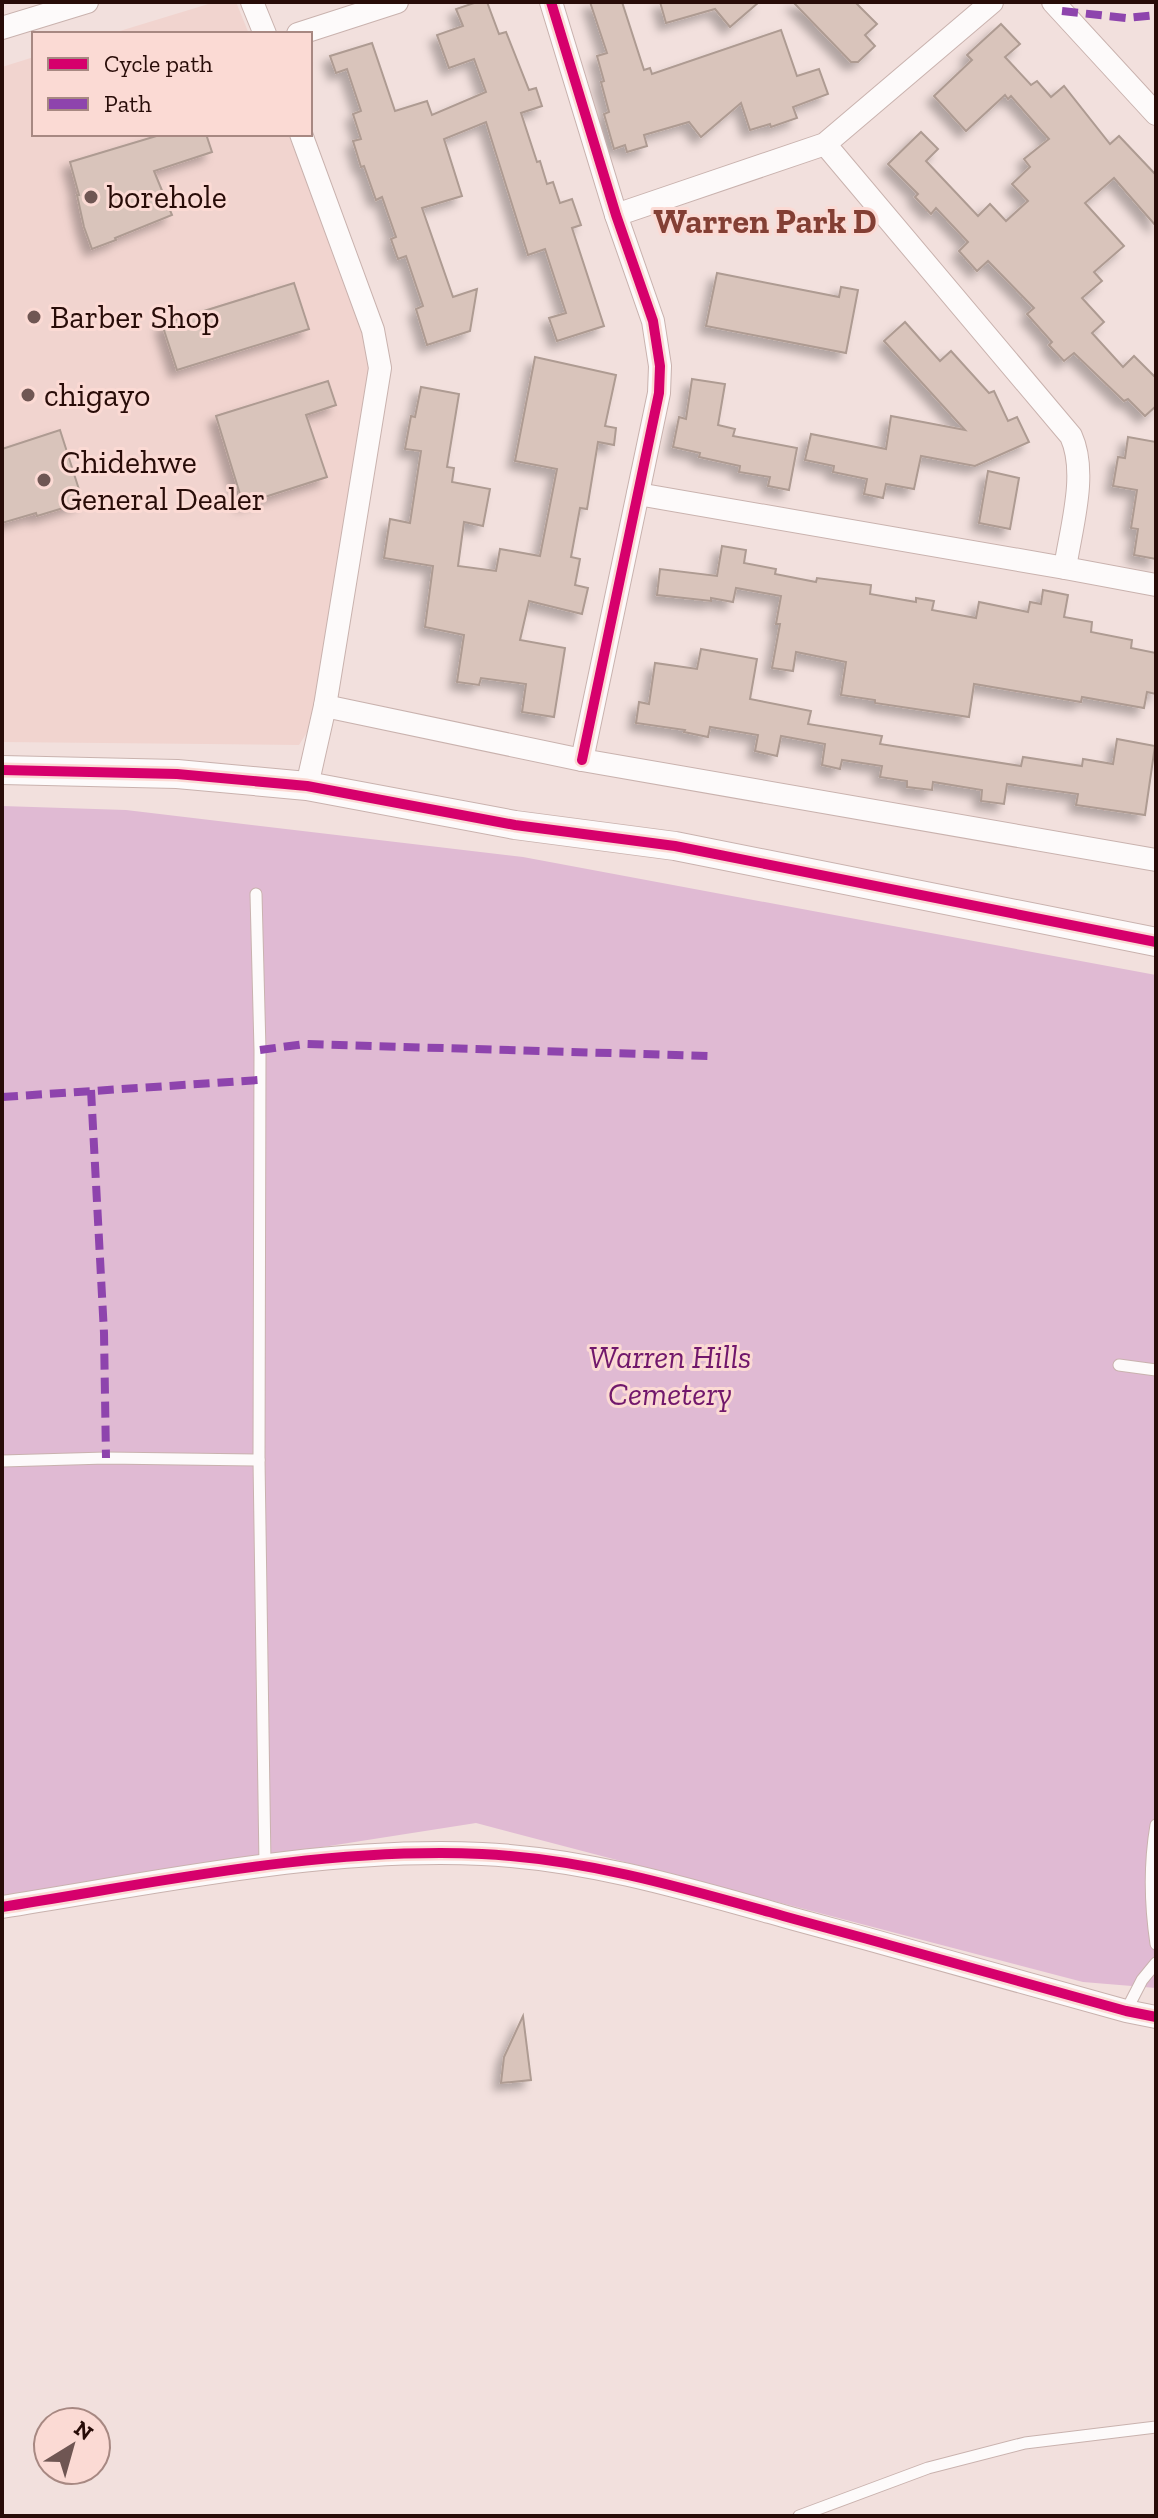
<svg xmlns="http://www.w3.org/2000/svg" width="1158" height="2518" font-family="'Zilla Slab',serif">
	<defs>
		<filter id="shadow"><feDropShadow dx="-7" dy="7" stdDeviation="4" flood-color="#0004"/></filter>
	</defs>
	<rect width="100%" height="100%" fill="#f2e0dd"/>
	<g fill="#f1d4cf">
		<path d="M215,2H236L249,34H110Z"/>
		<path d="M34,57V134H288L377,360L327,701L299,745L2,742V67Z"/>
	</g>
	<path fill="#e0bad3" d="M2,806L126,810L523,857L1156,975V1988L1083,1982L476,1823L2,1897Z"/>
	<g fill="#d9c4bb" stroke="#ae9b92" stroke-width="2" filter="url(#shadow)">
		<path d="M477,2H487L499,34L506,32L529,90L536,88L542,106L521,113L537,162L540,161L547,184L553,182L560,203L572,199L581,225L572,228L604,326L557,341L549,318L566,313L545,249L528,255L486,122L444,139L462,196L422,208L453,297L477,289L470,331L427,345L416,309L423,306L406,256L398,259L391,239L396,237L382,197L376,200L364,166L361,167L353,141L361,139L353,114L361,111L347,69L336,73L330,56L372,43L395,111L427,101L432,115L486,92L474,59L449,68L437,35L463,26L456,9Z"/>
		<path d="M590,2H622L644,70L650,68L652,74L781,30L797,76L819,69L828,94L793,107L797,118L771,127L770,124L750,130L741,103L701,137L689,122L644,135L647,146L627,152L625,145L614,149L604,114L609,112L601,82L604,81L597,56L607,53Z"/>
		<path d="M660,2H759L730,27L715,9L666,23Z"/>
		<path d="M793,2H855L877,24L865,35L875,46L858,62H851Z"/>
		<path d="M1001,24L1020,44L1005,57L1031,85L1037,81L1051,97L1064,86L1110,144L1119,136L1156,175V226L1114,178L1085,203L1124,246L1094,272L1102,281L1082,298L1104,322L1092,333L1123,367L1134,356L1156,378V406L1145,416L1128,399L1124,401L1074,353L1064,361L1049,345L1052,342L1027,314L1034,308L988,261L977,271L959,251L968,242L936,208L931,214L915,197L918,194L888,164L921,132L938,149L926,161L978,216L990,204L1006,221L1028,201L1012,184L1030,167L1024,159L1049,139L1011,96L1008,99L1005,95L966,131L934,96L972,60L967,55Z"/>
		<path d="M163,134H206L212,152L154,171L172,215L115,238L116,240L92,249L84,227L77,195H79L70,162Z"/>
		<path d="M717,273L839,297L841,287L858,290L846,353L706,326Z"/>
		<path d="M294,283L309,329L177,370L162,324Z"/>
		<path d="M905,322L940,361L951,351L989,393L994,391L1008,421L1017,417L1029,442L975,466L921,456L914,489L886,484L883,498L864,494L867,479L833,472L834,466L805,460L811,434L886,449L891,416L965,430L884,341Z"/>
		<path d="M535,357L616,375L605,426L616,428L614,445L598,442L587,509L580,508L571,557L580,559L575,585L588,588L582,614L529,601L520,640L565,648L554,717L522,712L526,684L481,678L479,685L457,682L464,635L425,627L433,566L384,558L390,519L410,523L421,451L405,449L411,416L415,417L421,387L459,394L447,467L454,468L452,482L490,489L483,526L464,522L458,566L496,571L500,549L540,556L557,469L515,461Z"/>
		<path d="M692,379L725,384L718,425L735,429L733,436L797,448L789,490L768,486L770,477L739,472L740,466L699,457L700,453L673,447L679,417L686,419Z"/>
		<path d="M328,381L336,405L306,415L327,477L243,504L216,416Z"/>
		<path d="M60,430L83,502L37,516L36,513L2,523V449Z"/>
		<path d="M1128,437L1156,442V559L1134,555L1138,529L1131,528L1137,490L1113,486L1118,457L1125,458Z"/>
		<path d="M988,471L1019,478L1010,529L979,523Z"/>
		<path d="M722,546L746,550L744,563L776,569L775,574L816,582L817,578L871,585L870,594L916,602V598L934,601L932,610L976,618L979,602L1028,612L1030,602L1041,604L1043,590L1068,595L1064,617L1092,622L1091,632L1132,640L1131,648L1156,653V694L1147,692L1144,708L1082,697L1081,702L974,684L969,717L875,703V700L841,695L846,662L796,652L793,671L772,668L780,624H776L781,596L736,588L733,602L711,598V601L657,595L660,569L717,576Z"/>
		<path d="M701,649L757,659L750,699L811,711L808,724L882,736L880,744L1021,766L1023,757L1082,766L1083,759L1113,764L1117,739L1155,746L1145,815L1076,805L1078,794L1007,784L1004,804L981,801L982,790L933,782L932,790L907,787V781L880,777L882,766L842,760L840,769L822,765L825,744L781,736L777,756L755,751L758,735L710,727L708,737L684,732L685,730L636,723L639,702L649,704L655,663L697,669Z"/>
		<path d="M523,2016L531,2080L501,2083L504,2057Z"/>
	</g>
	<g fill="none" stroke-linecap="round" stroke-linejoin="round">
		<defs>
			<g id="service">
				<path d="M256,894L260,1050L259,1460L265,1865"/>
				<path d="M1119,1365L1156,1370"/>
				<path d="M2,1461L106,1458L259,1460"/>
				<path d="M1156,1825C1149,1866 1150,1904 1156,1944"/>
				<path d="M1126,2011L1142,1980L1156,1963"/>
				<path d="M799,2516L928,2468L1025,2443L1156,2427"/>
			</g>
			<g id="minor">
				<path d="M252,2L265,34"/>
				<path d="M551,2L616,215L653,321L660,366L659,393L582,760"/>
				<path d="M1053,2L1156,114"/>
				<path d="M2,28L87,2"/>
				<path d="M298,34L397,2"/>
				<path d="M301,134L373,330L380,368L325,706L307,786"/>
				<path d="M825,144L1071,436C1088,473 1071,528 1065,568L1156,585"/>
				<path d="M616,215L825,144L992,2"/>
				<path d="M638,494L1065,568"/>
				<path d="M325,706L582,760L1156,860"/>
				<path d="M2,1907C160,1882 321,1847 482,1854C589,1859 691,1890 794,1919C905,1949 1016,1980 1126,2011L1156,2017"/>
			</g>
			<path id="tertiary" d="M2,770L177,774L307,786L515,825L675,846L1156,942"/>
		</defs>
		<use href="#service" stroke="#c9b2ae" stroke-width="13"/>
		<use href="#minor" stroke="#c9b2ae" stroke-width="24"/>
		<use href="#tertiary" stroke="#c9b2ae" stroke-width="30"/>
		<use href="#service" stroke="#fdfafa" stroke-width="11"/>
		<use href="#minor" stroke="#fdfafa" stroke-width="22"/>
		<use href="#tertiary" stroke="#fdfafa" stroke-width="28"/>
		<g stroke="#8e44ad" stroke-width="8" stroke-dasharray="16 8" stroke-linecap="butt">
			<path d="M1062,11L1126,18L1156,15"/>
			<path d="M260,1050L305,1044L709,1056"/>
			<path d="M91,1090L104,1333L106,1458"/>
			<path d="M2,1097L259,1080"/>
		</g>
		<defs>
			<g id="cycleway">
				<path d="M551,2L616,215L653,321L660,366L659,393L582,760"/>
				<path d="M2,770L177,774L307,786L515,825L675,846L1156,942"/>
				<path d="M2,1907C160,1882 321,1847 482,1854C589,1859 691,1890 794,1919C905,1949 1016,1980 1126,2011L1156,2017"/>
			</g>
		</defs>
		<use href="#cycleway" stroke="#fbdad4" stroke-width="15"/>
		<use href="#cycleway" stroke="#d6006c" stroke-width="10"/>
	</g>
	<g fill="#6f5653" stroke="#fbdad4" stroke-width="3">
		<circle cx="91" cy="197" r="8"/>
		<circle cx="34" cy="317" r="8"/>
		<circle cx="28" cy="395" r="8"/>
		<circle cx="44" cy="480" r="8"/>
	</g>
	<g text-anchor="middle" stroke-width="6" stroke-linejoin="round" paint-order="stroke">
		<g font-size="32" fill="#280c08" stroke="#fbdad4" text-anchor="start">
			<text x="107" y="208">borehole</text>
			<text x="50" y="328">Barber Shop</text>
			<text x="44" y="406">chigayo</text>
			<text x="60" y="473">Chidehwe<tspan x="60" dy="37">General Dealer</tspan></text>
		</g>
		<g font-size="32" font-style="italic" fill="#71176b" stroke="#fbdad4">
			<text x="670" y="1368">Warren Hills<tspan x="670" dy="37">Cemetery</tspan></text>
		</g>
		<g font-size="34" font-weight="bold" fill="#833f34" stroke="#fbdad4">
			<text x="765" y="233">Warren Park D</text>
		</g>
	</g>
	<rect width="1158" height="2518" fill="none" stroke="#280c08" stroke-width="8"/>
	<rect x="32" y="32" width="280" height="104" fill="#fbdad4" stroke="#a78882" stroke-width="2"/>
	<rect x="48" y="58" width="40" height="12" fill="#d6006c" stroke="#a78882" stroke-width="2"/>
	<text x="104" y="72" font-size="24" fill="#280c08">Cycle path</text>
	<rect x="48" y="98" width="40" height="12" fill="#8e44ad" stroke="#a78882" stroke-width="2"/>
	<text x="104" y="112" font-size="24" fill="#280c08">Path</text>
	<g transform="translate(72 2446) rotate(37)"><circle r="38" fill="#fbdad4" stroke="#a78882" stroke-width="2"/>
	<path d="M0-6L14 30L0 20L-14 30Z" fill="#6f5653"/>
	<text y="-12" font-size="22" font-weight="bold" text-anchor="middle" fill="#280c08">N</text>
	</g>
</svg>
